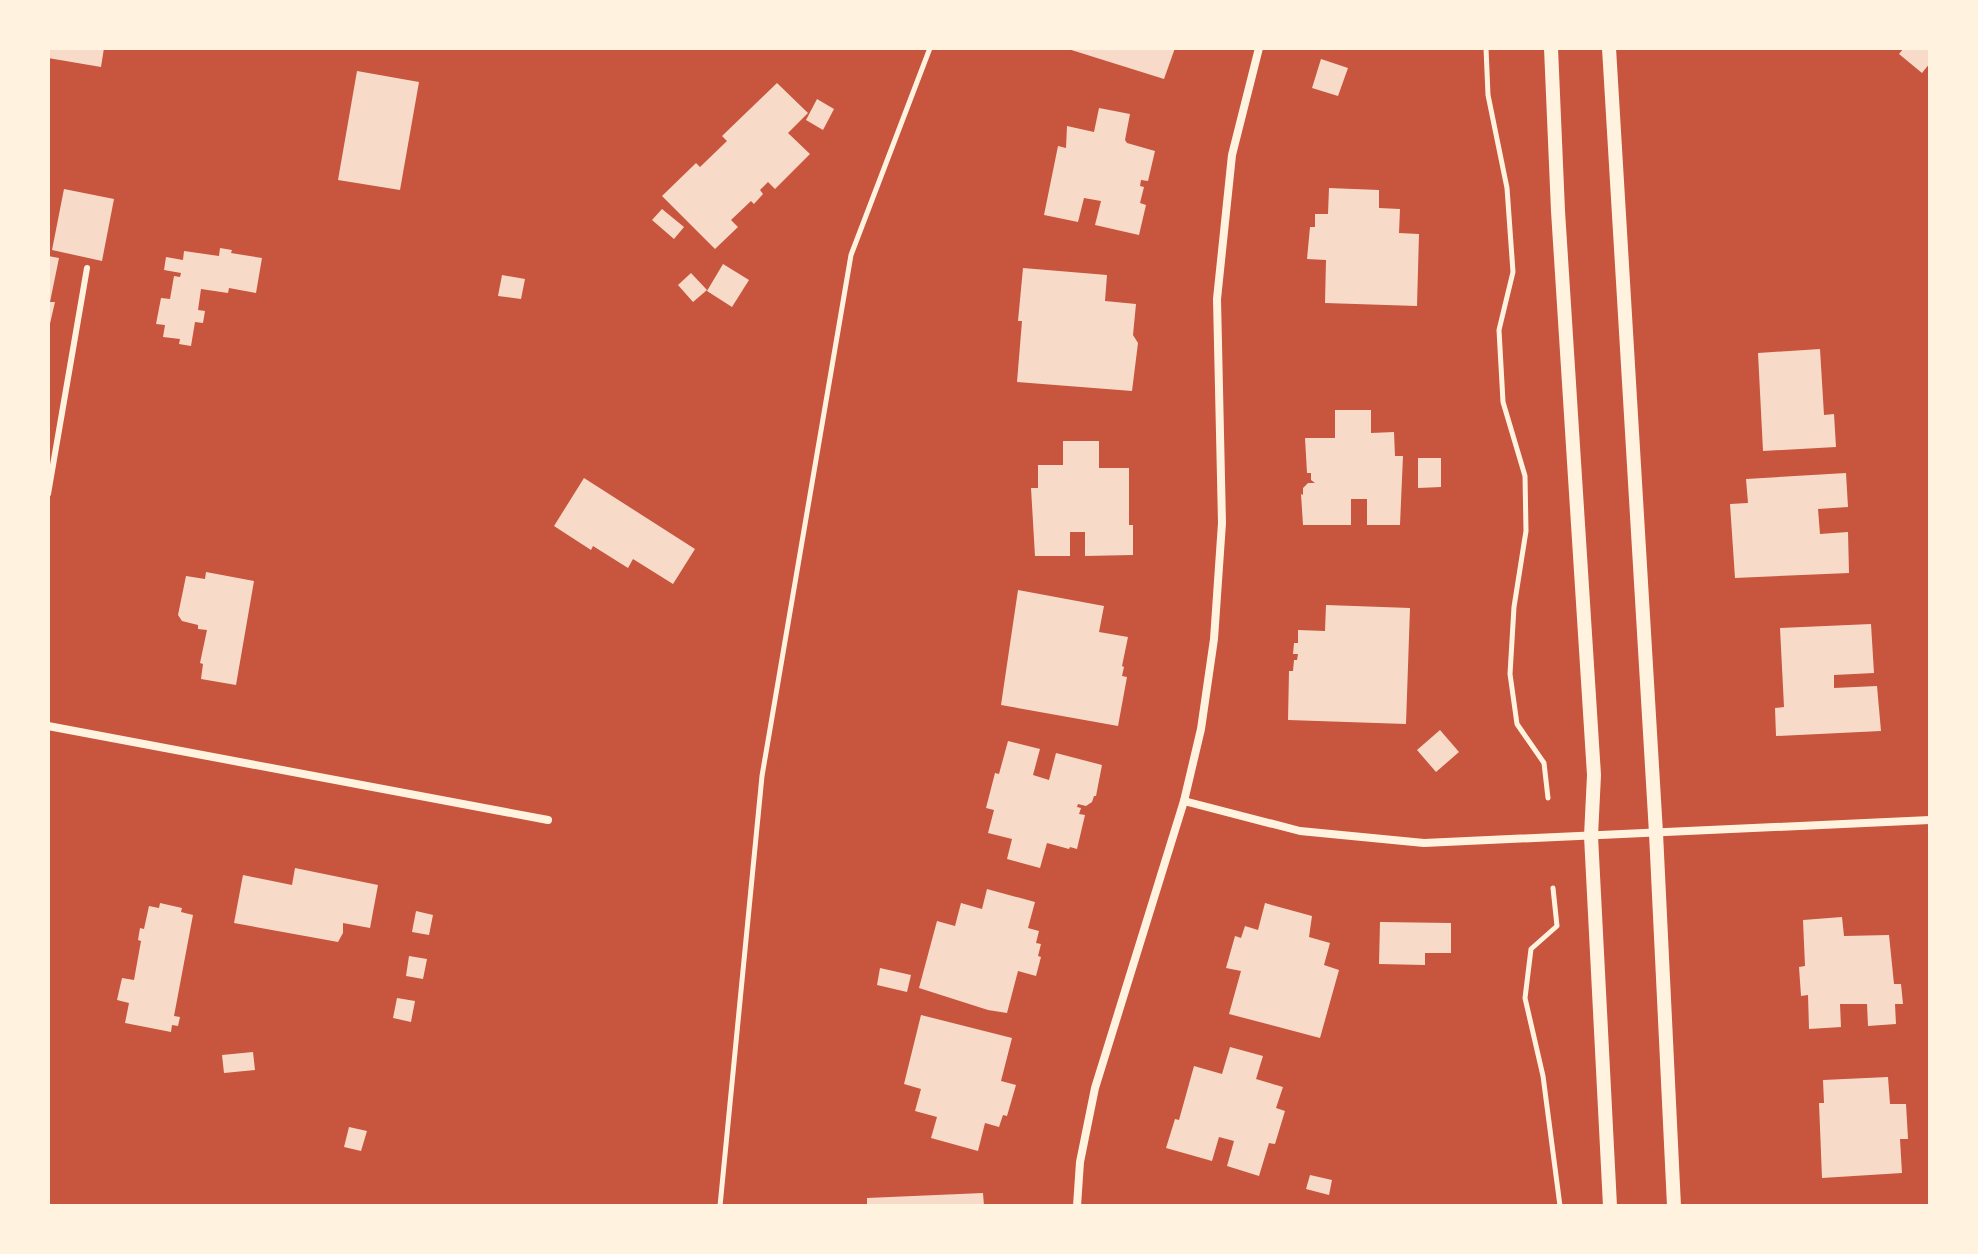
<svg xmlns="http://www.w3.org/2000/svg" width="1978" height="1254" font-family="'Source Serif 4',serif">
	<rect width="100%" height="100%" fill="#c8553d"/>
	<g fill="#f7dbc8">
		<path d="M48,48H104L101,67L48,58Z"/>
		<path d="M1065,48H1175L1164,79Z"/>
		<path d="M1904,48H1930V63L1922,73L1899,54Z"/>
		<path d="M1321,59L1348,68L1338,96L1312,88Z"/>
		<path d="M357,71L419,82L400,190L338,180Z"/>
		<path d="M777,83L808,113L788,133L810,154L775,189L768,182L760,190L763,194L754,204L751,201L731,220L738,227L715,249L662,196L696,163L700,167L727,141L722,136Z"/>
		<path d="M817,99L834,109L823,130L806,120Z"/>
		<path d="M1099,108L1130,114L1125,140L1127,143L1155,151L1148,181L1141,180L1140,186L1144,187L1140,203L1146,205L1139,235L1095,225L1101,201L1084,198L1078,222L1044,215L1058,146L1066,148L1067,126L1094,132Z"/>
		<path d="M1329,188L1379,190V208L1400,209L1399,233L1419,234L1417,306L1325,303L1326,260L1307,259L1310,227H1315V214H1328Z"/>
		<path d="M64,189L114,199L102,261L52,250Z"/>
		<path d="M662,209L684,227L674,239L652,220Z"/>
		<path d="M220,248L232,250L231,253L262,258L256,293L229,288L228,293L201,289L198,310L205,311L203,323L195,322L191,346L179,344L180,339L163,337L165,325L156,324L161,298L170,299L174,276L180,277L181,273L164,270L166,257L183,260L184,251L219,256Z"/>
		<path d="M48,256L59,258L50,302H55L49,328Z"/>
		<path d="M723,264L749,280L732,307L707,291Z"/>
		<path d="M1023,268L1107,275L1105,301L1136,304L1133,335L1138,343L1132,391L1017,382L1022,321H1018Z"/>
		<path d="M691,273L707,290L693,302L678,285Z"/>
		<path d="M502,275L525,279L521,299L498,296Z"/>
		<path d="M1820,349L1824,415L1834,414L1836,447L1763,451L1758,353Z"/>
		<path d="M1335,410H1371V433L1394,432L1395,456H1403L1400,525H1367V499H1351V525H1303L1301,494L1303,495V488L1308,483H1315L1311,480V473H1307L1305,438H1335Z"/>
		<path d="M1063,441H1099V468H1129V525H1133V555L1085,556V532H1070V556H1035L1031,488H1038V465H1063Z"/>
		<path d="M1418,458H1441V487L1418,488Z"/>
		<path d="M1846,473L1848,507L1818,509L1820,534L1848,532L1849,573L1735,578L1730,504L1748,503L1746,479Z"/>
		<path d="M584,478L695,549L673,584L633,559L628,568L593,546L591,550L554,526Z"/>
		<path d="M206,572L254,581L236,685L201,679L203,664L200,663L207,630L198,629V625L182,621L178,615L186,576L205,579Z"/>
		<path d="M1018,590L1104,606L1099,632L1128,637L1122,666L1124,667L1122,676L1127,677L1118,726L1001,705Z"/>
		<path d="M1326,605L1410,608L1406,724L1288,720L1289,671H1293L1294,660H1297L1298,654H1293L1294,643H1298V630L1325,631Z"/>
		<path d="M1871,624L1874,673L1834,675V688L1877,686L1881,731L1776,736L1775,708L1784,707L1780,628Z"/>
		<path d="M1440,730L1459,752L1436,772L1417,750Z"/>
		<path d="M1008,741L1040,749L1033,775L1049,780L1056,753L1102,765L1096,796H1094L1092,802L1086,806L1078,804L1077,807L1081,808L1079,814L1085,815L1077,849L1070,847L1069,849L1047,843L1040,868L1007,859L1012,839L988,833L994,810L986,808L995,773L999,774Z"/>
		<path d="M295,868L378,885L370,928L343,923V933L338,942L234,923L243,875L292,885Z"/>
		<path d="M987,889L1035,902L1028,928L1039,931L1036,943L1041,944L1038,956L1041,957L1036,976L1018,971L1007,1013L988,1010L919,988L937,921L955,926L961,903L982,909Z"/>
		<path d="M160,903L182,908L181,912L193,915L174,1016L180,1017L178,1026L172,1025L171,1032L125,1023L129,1003L117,1000L122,978L134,980L141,941L138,940L140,928L144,929L149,906L159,908Z"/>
		<path d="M1265,903L1312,916L1309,937L1330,943L1324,965L1339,970L1320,1038L1229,1014L1241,971L1226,968L1235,936L1241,938L1245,926L1258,930Z"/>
		<path d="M416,911L433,915L429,935L412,932Z"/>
		<path d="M1842,917L1844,936L1889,935L1894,984H1901L1903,1004H1895L1896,1024L1868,1026L1867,1004H1840L1841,1027L1809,1029L1808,995L1801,996L1799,967L1805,966L1803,920Z"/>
		<path d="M1380,922L1451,923V953H1425V965L1379,964Z"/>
		<path d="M409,956L427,959L423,979L406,976Z"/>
		<path d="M880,968L911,975L907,992L877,985Z"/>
		<path d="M397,998L415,1001L411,1022L393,1018Z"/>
		<path d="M921,1015L1012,1038L1001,1081L1016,1085L1007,1116L1003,1115L999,1127L985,1123L978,1151L931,1138L937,1117L915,1111L921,1089L904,1084Z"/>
		<path d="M1230,1047L1263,1056L1256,1079L1283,1087L1276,1108L1285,1111L1275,1144L1269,1143L1259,1176L1227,1166L1234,1141L1219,1137L1212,1161L1166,1148L1175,1119L1179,1120L1194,1066L1222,1074Z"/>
		<path d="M253,1052L255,1070L224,1073L222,1055Z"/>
		<path d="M1888,1077L1890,1104H1906L1908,1139H1900L1902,1173L1822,1178L1819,1103H1824L1823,1080Z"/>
		<path d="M349,1127L367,1131L361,1151L344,1147Z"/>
		<path d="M1310,1175L1332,1180L1329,1195L1306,1189Z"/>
		<path d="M983,1193L984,1206H867V1198Z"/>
	</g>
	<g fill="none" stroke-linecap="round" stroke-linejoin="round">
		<g stroke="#fff3e0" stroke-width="5">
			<path d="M1486,48L1488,95L1507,188L1513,272L1499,330L1503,402L1525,476L1526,531L1514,607L1510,674L1517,724L1544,763L1548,798"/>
			<path d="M1553,888L1557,926L1531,949L1525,998L1543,1076L1560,1206"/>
			<path d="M720,1206L762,776L851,255L930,48"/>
		</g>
		<path stroke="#fff3e0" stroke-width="6" d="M48,494L87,268"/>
		<g stroke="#fff3e0" stroke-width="8">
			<path d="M48,726L548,820"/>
			<path d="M1184,801L1300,831L1424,843L1930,820"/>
			<path d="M1077,1206L1080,1162L1095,1088L1184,801L1201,729L1214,639L1222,523L1217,299L1232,155L1259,48"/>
		</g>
		<g stroke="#fff3e0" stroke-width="14">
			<path d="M1551,48L1558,211L1594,775L1591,836L1610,1206"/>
			<path d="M1609,48L1656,833L1674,1206"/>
		</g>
	</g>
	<rect width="1978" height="1254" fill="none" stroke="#fff3e0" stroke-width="100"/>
</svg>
